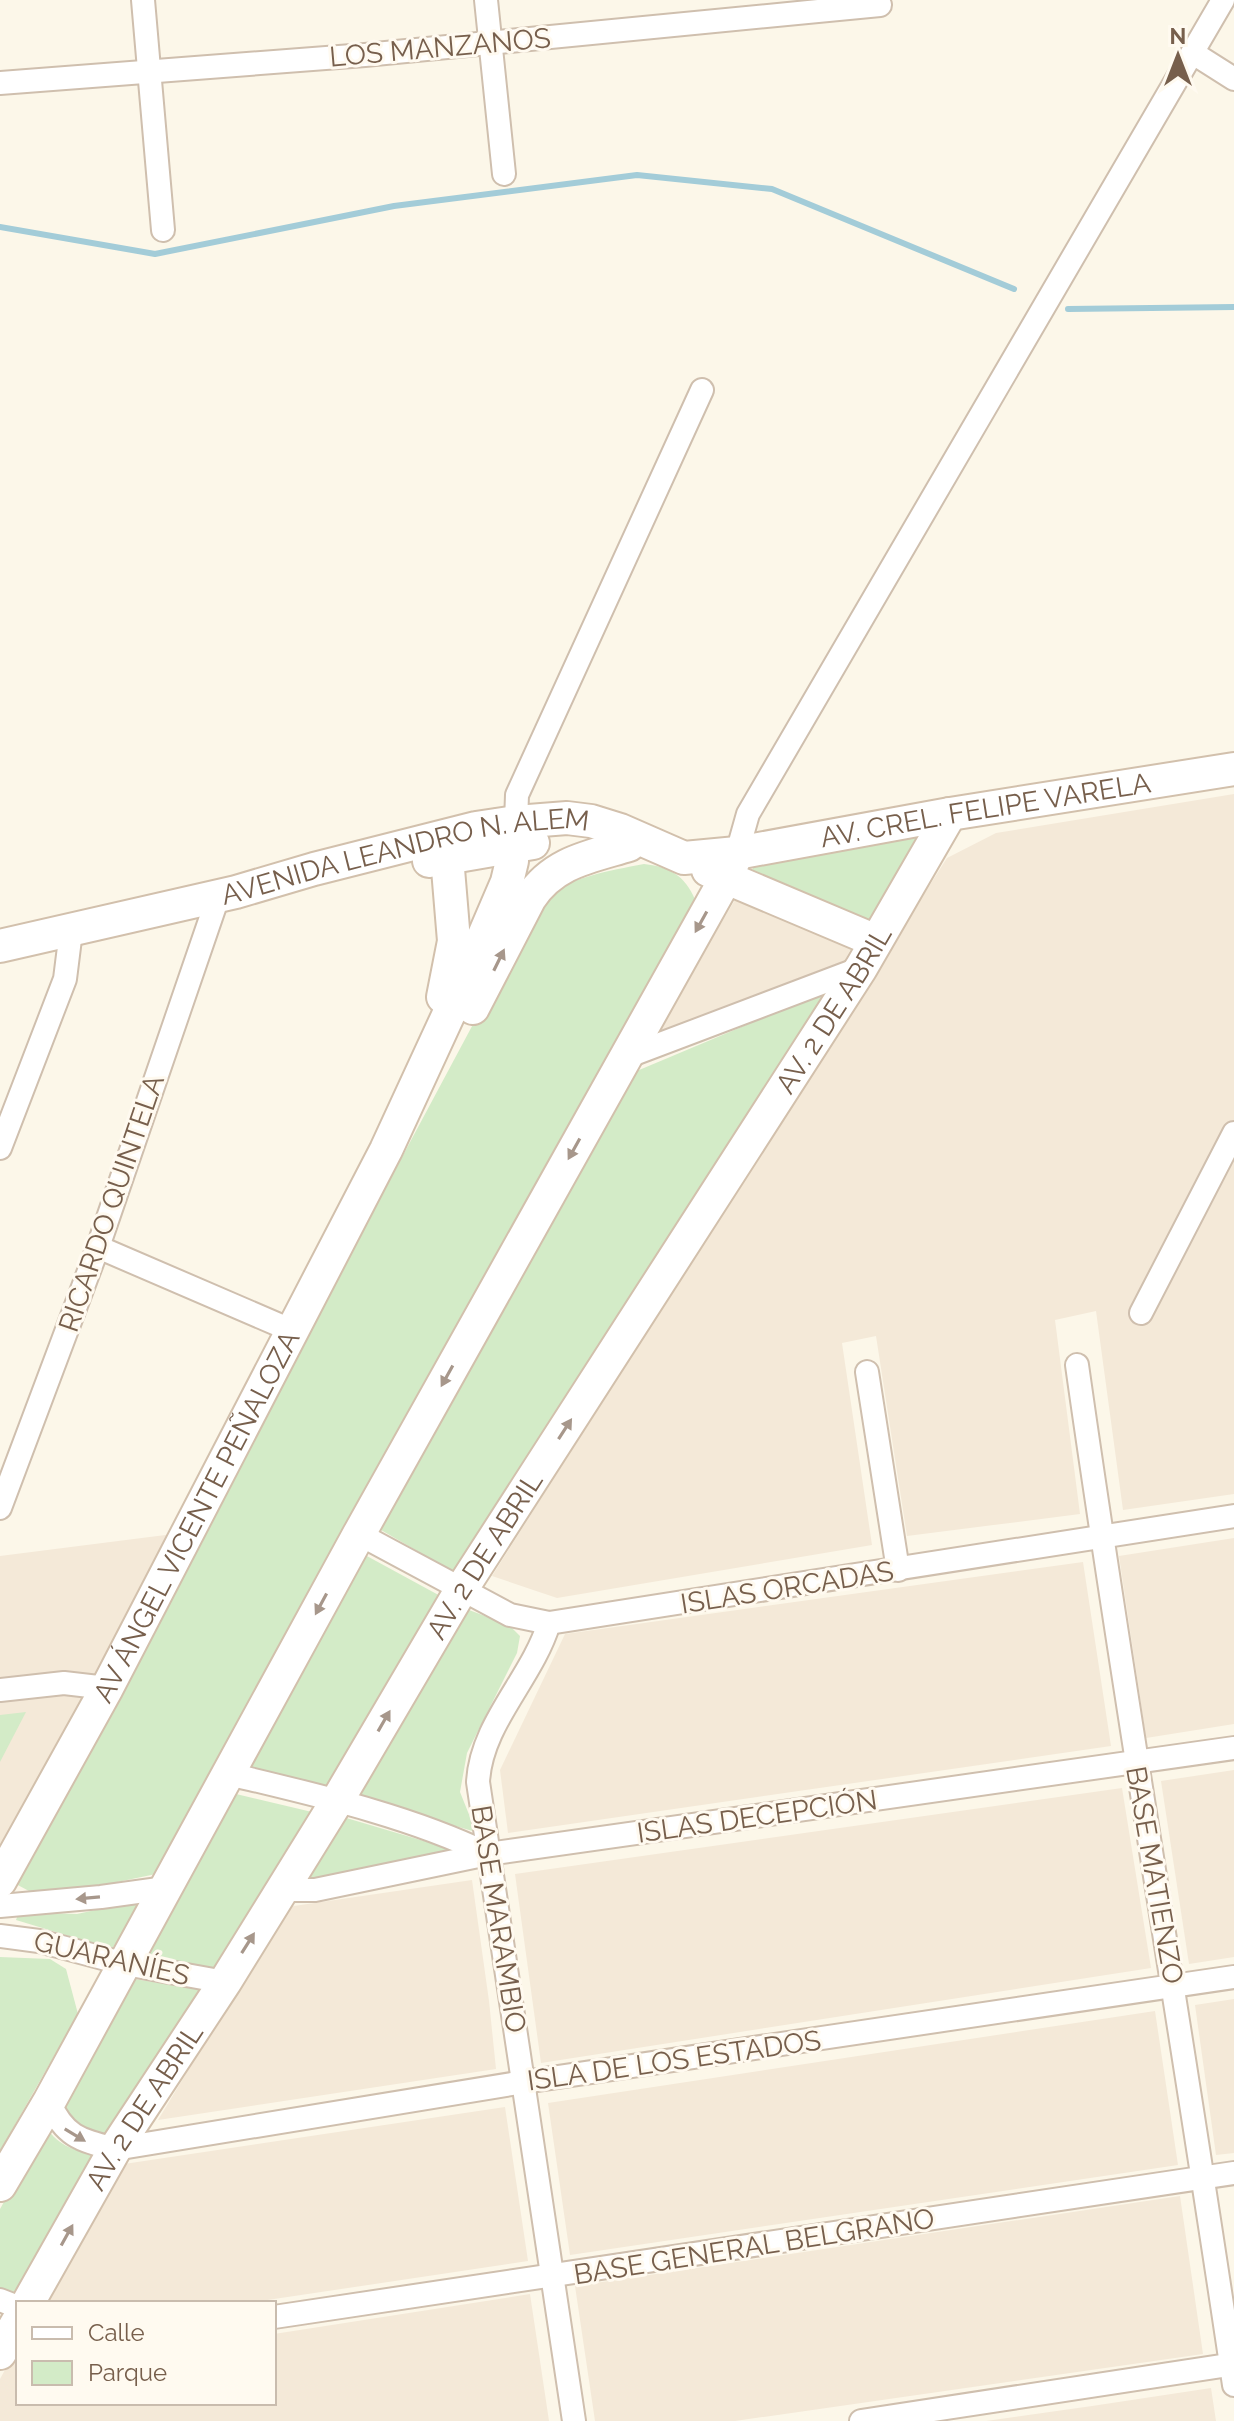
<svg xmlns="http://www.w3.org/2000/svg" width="1234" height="2421" font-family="Raleway,sans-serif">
	<rect width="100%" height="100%" fill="#fcf7e9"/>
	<g fill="#f4e9d8">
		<path d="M1234,794V1494L1123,1510L1096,1311L1055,1320L1080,1514L907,1536L876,1336L842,1343L872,1545L557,1598L492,1576L947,858L996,833Z"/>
		<path d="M735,900L852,946L842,967L653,1037Z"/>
		<path d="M189,1532L0,1879V1556Z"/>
		<path d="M1234,1538V1724L1146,1738L1119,1556Z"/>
		<path d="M1083,1562L1111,1746L508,1833L500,1770L565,1634Z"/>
		<path d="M1234,1770V1957L1189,1964L1161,1781Z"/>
		<path d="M1122,1788L1151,1968L541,2063L515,1874Z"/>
		<path d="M472,1880L489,2001L496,2069L158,2120L287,1907Z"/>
		<path d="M1234,1999V2153L1216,2155L1195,2005Z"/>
		<path d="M1155,2011L1178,2165L570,2255L548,2103Z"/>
		<path d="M505,2107L528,2261L248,2303H41L124,2164Z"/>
		<path d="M1180,2196L1203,2354L735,2421H595L575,2286Z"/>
		<path d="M530,2294L549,2421H0V2379L18,2346V2403H274V2334Z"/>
		<path d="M1211,2388L1216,2421H986L1092,2406Z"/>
	</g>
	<g fill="#d3ebc7">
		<path d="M917,836L868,923L747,878L758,860Z"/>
		<path d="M644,864C672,867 688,878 697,905L156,1874L98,1886L29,1891L14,1883L540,899C571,877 608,871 644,864Z"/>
		<path d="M839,986L457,1574L381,1530L632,1073Z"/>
		<path d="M365,1555L444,1598L327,1789L248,1768Z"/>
		<path d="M469,1610L509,1625L520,1636L517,1653L467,1753L460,1792L476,1832L356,1797Z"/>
		<path d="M26,1712L0,1762V1715Z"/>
		<path d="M236,1794L312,1812L217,1971L145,1958Z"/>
		<path d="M343,1817L461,1852L302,1881Z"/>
		<path d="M142,1900L112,1949L16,1920L19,1912L77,1914Z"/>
		<path d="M0,1957L50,1959L66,1969L78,2014L0,2151Z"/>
		<path d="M134,1979L203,1990L110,2140L78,2128L63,2103Z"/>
		<path d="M46,2127C59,2147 76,2151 99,2155L17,2296L0,2290V2209Z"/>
	</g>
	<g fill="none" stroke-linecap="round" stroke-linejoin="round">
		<g stroke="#a3ccd8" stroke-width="6">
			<path d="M0,227L155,254L394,206L637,175L772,189L1014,289"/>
			<path d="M1068,309L1234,307"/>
		</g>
		<defs>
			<g id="street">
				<path d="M143,0L163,230"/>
				<path d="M486,0L504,174"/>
				<path d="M1193,53L1234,79"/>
				<path d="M0,83L365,55L880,5"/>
				<path d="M516,822L517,795L702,390"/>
				<path d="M737,853L748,814L1223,0"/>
				<path d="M626,1057L861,968"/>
				<path d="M0,1148L65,979L71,931"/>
				<path d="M98,1247L293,1331"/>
				<path d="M1141,1313L1234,1133"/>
				<path d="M1077,1365C1125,1705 1184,2044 1234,2385"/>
				<path d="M867,1372L898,1570"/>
				<path d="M0,1508L98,1247L218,897"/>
				<path d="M359,1534L510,1615L549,1623L1234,1516"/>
				<path d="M549,1623C532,1679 481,1723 478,1782L574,2421"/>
				<path d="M0,1690L64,1683L107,1688"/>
				<path d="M229,1774C316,1795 407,1815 488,1854"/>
				<path d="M282,1890H315L488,1854L1234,1748"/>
				<path d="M0,1906L101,1897L166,1888"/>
				<path d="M0,1936L39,1941L125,1964L225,1982"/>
				<path d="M49,2102C65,2137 80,2140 115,2149L524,2082L1234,1977"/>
				<path d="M0,2300L18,2307"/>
				<path d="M274,2317L1234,2173"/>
				<path d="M861,2421L1234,2364"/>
			</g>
			<g id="secondary">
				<path d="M429,861L533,843"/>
				<path d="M708,870L876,941"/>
				<path id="s1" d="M0,946L236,892L314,869L476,828L516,822L567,818L591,821L620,830L684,858L737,853L950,814L1234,769"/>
				<path d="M443,997L454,941L447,857L448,850L456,840"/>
				<path d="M473,1008L530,898C554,862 589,857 629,845"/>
				<path id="s2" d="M0,1881L107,1688L386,1150L470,968L507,882L512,861V846L504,830L499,825"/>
				<path d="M0,2185L49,2102L359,1534L726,878L737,853"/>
				<path id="s3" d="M28,2303L115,2149L225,1982L337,1801L461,1590L861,968L950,814"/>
				<path d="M0,2353L18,2321"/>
			</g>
		</defs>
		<use href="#street" stroke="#cfbfae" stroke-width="26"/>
		<use href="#secondary" stroke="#d2c0ac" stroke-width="36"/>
		<use href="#street" stroke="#fff" stroke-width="22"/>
		<use href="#secondary" stroke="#fff" stroke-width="32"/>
	</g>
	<defs><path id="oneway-solid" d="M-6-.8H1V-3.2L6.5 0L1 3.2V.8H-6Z" transform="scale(2)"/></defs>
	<g fill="#a7978b">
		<use href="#oneway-solid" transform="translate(701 922) rotate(119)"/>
		<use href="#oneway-solid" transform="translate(499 960) rotate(-64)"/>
		<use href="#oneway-solid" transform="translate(574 1149) rotate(119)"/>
		<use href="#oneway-solid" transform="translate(447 1376) rotate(119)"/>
		<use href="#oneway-solid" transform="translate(565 1429) rotate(-57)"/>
		<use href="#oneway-solid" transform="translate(321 1604) rotate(118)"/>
		<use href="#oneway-solid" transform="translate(384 1721) rotate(-60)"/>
		<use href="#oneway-solid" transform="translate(88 1898) rotate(175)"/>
		<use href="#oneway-solid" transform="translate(248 1943) rotate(-58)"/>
		<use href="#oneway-solid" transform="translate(75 2135) rotate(31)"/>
		<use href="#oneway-solid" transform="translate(67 2235) rotate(-61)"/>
	</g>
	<g text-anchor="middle" stroke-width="6" stroke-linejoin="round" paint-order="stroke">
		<g font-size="28" fill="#775f4c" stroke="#fffaf0">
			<text transform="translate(440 47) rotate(-5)" y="10">LOS MANZANOS</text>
			<text dy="10" stroke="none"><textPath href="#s1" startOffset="1012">AV. CREL. FELIPE VARELA</textPath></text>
			<text dy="10" stroke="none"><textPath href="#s1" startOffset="416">AVENIDA LEANDRO N. ALEM</textPath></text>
			<text dy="10" stroke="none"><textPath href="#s3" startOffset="1524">AV. 2 DE ABRIL</textPath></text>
			<text transform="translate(111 1203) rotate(-71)" y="10">RICARDO QUINTELA</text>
			<text dy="10" stroke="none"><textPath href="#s2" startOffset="414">AV ÁNGEL VICENTE PEÑALOZA</textPath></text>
			<text dy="10" stroke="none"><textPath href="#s3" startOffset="876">AV. 2 DE ABRIL</textPath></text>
			<text transform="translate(787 1587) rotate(-9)" y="10">ISLAS ORCADAS</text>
			<text transform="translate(757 1816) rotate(-8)" y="10">ISLAS DECEPCIÓN</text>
			<text transform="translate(1155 1875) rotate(80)" y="10">BASE MATIENZO</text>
			<text transform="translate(499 1919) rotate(81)" y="10">BASE MARAMBIO</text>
			<text transform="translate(112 1958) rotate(13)" y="10">GUARANÍES</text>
			<text transform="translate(674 2060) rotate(-8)" y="10">ISLA DE LOS ESTADOS</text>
			<text dy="10" stroke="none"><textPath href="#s3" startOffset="228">AV. 2 DE ABRIL</textPath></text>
			<text transform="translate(754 2246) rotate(-9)" y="10">BASE GENERAL BELGRANO</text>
		</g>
	</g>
	<rect x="16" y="2301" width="260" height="104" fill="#fffaf0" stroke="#c9bcae" stroke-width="2"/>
	<rect x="32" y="2327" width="40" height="12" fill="#ffffff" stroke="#c9bcae" stroke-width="2"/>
	<text x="88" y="2341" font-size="24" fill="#775f4c">Calle</text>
	<rect x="32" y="2361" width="40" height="24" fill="#d3ebc7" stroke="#c9bcae" stroke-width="2"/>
	<text x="88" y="2381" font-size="24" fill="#775f4c">Parque</text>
	<g transform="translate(1178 56)" stroke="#fffaf0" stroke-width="6" paint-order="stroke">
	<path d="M0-6L14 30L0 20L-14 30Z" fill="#775f4c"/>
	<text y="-12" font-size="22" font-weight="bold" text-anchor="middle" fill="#775f4c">N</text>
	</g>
</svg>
